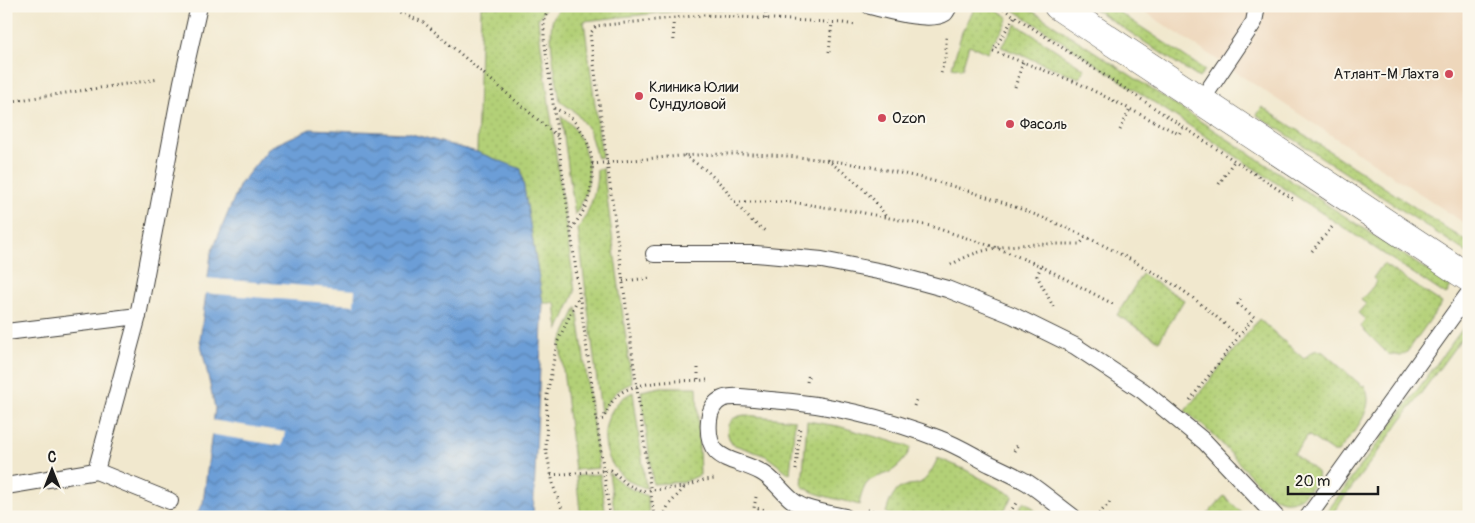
<svg xmlns="http://www.w3.org/2000/svg" width="1475" height="523" font-family="Pangolin,sans-serif">
	<defs>
		<pattern id="green-dots" width="8" height="8" patternUnits="userSpaceOnUse" patternTransform="scale(1.25)"><rect width="8" height="8" fill="#b3d077"/><path d="M2 2h.1M6 6h.1" fill="none" stroke="#99b266" stroke-width="1.8" stroke-linecap="round"/></pattern>
		<pattern id="water-waves" width="16" height="10" patternUnits="userSpaceOnUse" patternTransform="scale(1.25)"><rect width="16" height="10" fill="#6c9ed7"/><path d="M0 5q4-4 8 0t8 0" fill="none" stroke="#5880ae"/></pattern>
	</defs>
	<rect width="100%" height="100%" fill="#fbf7ec"/>
	<filter id="ink" filterUnits="userSpaceOnUse"><feTurbulence type="fractalNoise" baseFrequency=".02" numOctaves="2"/><feDisplacementMap in="SourceGraphic" scale="10" xChannelSelector="R" yChannelSelector="G"/><feConvolveMatrix kernelMatrix="1 2 1 2 8 2 1 2 1" color-interpolation-filters="sRGB"/></filter>
	<filter id="wash" filterUnits="userSpaceOnUse"><feTurbulence type="fractalNoise" baseFrequency=".0096" numOctaves="4" result="noise"/><feDisplacementMap in="SourceGraphic" scale="20" xChannelSelector="R" yChannelSelector="G"/><feGaussianBlur stdDeviation="1.12" result="paint"/><feColorMatrix in="noise" values="0 0 0 0 0 0 0 0 0 0 0 0 0 0 0 0 0 1.4 0 .05"/><feComposite in="paint" operator="in"/></filter>
	<g filter="url(#wash)">
		<rect width="100%" height="100%" fill="#f1e8ce"/>
		<path fill="#eed7bb" d="M1136,6H1469V226L1225,65Z"/>
		<g fill="url(#green-dots)" stroke="#68764a">
			<path d="M481,6H547L538,19L540,38L575,292L558,331L555,303H543L521,169L477,152Z"/>
			<path d="M563,6H762V11L704,8L584,21L602,157L597,158L589,130L575,112L560,101C557,81 548,41 552,22C553,17 558,9 563,6Z"/>
			<path d="M976,6H990L1008,18L988,53L969,45L962,69L952,67L962,32Z"/>
			<path d="M1008,6H1025L1451,286L1446,295Z"/>
			<path d="M1090,6H1110L1205,70L1199,78Z"/>
			<path d="M1016,24L1085,69L1079,78L1001,47Z"/>
			<path d="M1262,107L1469,243V254L1257,115Z"/>
			<path d="M561,116C580,127 592,162 588,183C586,194 581,205 575,215Z"/>
			<path d="M603,168L632,383C617,389 609,398 601,413L578,229C590,210 597,192 597,169Z"/>
			<path d="M1383,264L1442,303L1407,352L1401,356L1388,354L1361,327L1365,319L1358,313L1366,304L1361,300L1377,282L1373,278Z"/>
			<path d="M1142,274L1184,300L1159,341L1117,315Z"/>
			<path d="M577,307L599,468L575,470L560,344Z"/>
			<path d="M1259,319L1304,359C1310,353 1314,348 1323,352L1362,386L1364,385C1378,409 1352,433 1338,452H1333L1308,435L1294,454L1317,472C1319,481 1313,485 1308,491C1300,500 1288,504 1277,499C1262,491 1235,458 1222,444C1211,432 1198,422 1185,411Z"/>
			<path d="M1469,320V328L1330,517H1323Z"/>
			<path d="M661,387H697L700,475L684,482L653,484L641,391Z"/>
			<path d="M633,392L646,488C636,485 626,481 619,473C596,449 601,406 633,392Z"/>
			<path d="M745,415L795,420L790,474L766,456L732,444C723,429 727,417 745,415Z"/>
			<path d="M807,421L838,426L911,447C906,458 900,467 888,473C880,477 870,477 865,486C862,492 860,499 859,505C841,499 817,497 802,486Z"/>
			<path d="M938,458L964,469L1013,496L1000,517H895L886,513C890,500 893,488 909,485C912,484 917,485 920,483C929,478 934,466 938,458Z"/>
			<path d="M609,473L625,486L647,496L650,517H615Z"/>
			<path d="M600,474L606,517H581L576,476Z"/>
			<path d="M1224,496L1246,517H1205Z"/>
			<path d="M1024,501L1032,507L1040,517H1014Z"/>
		</g>
		<path fill="url(#water-waves)" stroke="#445d7a" d="M310,129L408,133L477,152L521,169L543,303L533,517H195L203,503L215,408L200,340L211,253L240,184L270,147Z"/>
		<g fill="#f1e8ce">
			<path d="M205,278L355,290L354,305L203,293Z"/>
			<path d="M211,420L285,432L282,446L209,434Z"/>
		</g>
	</g>
	<g filter="url(#ink)">
		<g fill="none" stroke-linecap="round" stroke-linejoin="round">
			<defs>
				<g id="lane">
					<path d="M870,6C887,10 930,23 945,13C946,12 949,7 949,6"/>
					<path d="M1201,101L1254,22L1257,6"/>
					<path d="M654,254H756L822,260L888,273L947,289L1012,315L1075,346L1143,391L1205,442L1276,517"/>
					<path d="M6,332L138,316"/>
					<path d="M96,471L138,316L182,82L199,6"/>
					<path d="M6,486L96,471L170,501"/>
					<path d="M845,517C828,513 805,511 792,500C781,491 774,479 761,472C733,457 705,463 709,420C710,411 713,403 722,399C733,394 759,399 771,400C829,404 886,418 940,439C957,445 974,456 990,464C1003,470 1016,476 1028,483C1043,493 1058,506 1073,517"/>
					<path d="M1308,517L1469,293"/>
				</g>
				<path id="street" d="M1058,6L1469,278"/>
			</defs>
			<use href="#lane" stroke="#3c3b37" stroke-width="18"/>
			<use href="#street" stroke="#3c3b37" stroke-width="29"/>
			<g stroke="#3c3b37" stroke-width="3" stroke-dasharray="1 4" stroke-linecap="butt">
				<path d="M381,6L423,22L557,136"/>
				<path d="M551,6L544,19V38L610,517"/>
				<path d="M999,6L1293,199"/>
				<path d="M1014,17L993,51L1078,83L1179,134L1183,127"/>
				<path d="M673,19L674,44"/>
				<path d="M766,19V6"/>
				<path d="M829,52L832,23"/>
				<path d="M941,73L946,54V36"/>
				<path d="M1015,87L1023,62"/>
				<path d="M6,102L159,79"/>
				<path d="M554,108C560,111 567,114 571,118C595,142 598,177 585,207C582,215 575,223 571,230"/>
				<path d="M1120,130L1130,109"/>
				<path d="M684,155L707,171L725,188L734,202L753,222L765,231"/>
				<path d="M827,160C850,177 871,192 886,217"/>
				<path d="M592,164C645,159 698,153 750,154C899,159 1044,205 1171,283C1195,297 1218,319 1239,336"/>
				<path d="M1219,184L1234,161"/>
				<path d="M735,202H790L859,212L930,226L997,248L1041,266L1113,304"/>
				<path d="M1312,251L1333,226"/>
				<path d="M951,265C988,241 1038,244 1080,244L1086,237"/>
				<path d="M1041,266L1037,276L1055,310"/>
				<path d="M623,281L650,278"/>
				<path d="M698,368V380"/>
				<path d="M807,382L809,373"/>
				<path d="M1190,400L1254,317L1238,304L1242,297"/>
				<path d="M914,406L917,398"/>
				<path d="M597,420L603,419C607,411 611,401 618,395C635,380 684,381 707,380"/>
				<path d="M1014,451L1019,443"/>
				<path d="M796,470L800,426"/>
				<path d="M551,475L611,470L628,485L642,491L684,487L704,480L715,479"/>
				<path d="M756,497L754,508L767,510"/>
				<path d="M867,509L890,517"/>
				<path d="M1099,514L1110,502"/>
				<path d="M565,517L554,488L546,450L547,395L557,343L579,296"/>
				<path d="M654,517L590,34L596,26L704,15L843,23L856,25"/>
				<path d="M663,517L668,506L684,488"/>
				<path d="M1007,517L1016,503"/>
			</g>
			<use href="#lane" stroke="#fff" stroke-width="16"/>
			<use href="#street" stroke="#fff" stroke-width="28"/>
		</g>
	</g>
	<g fill="#d1495b" stroke="#fbf7ec" stroke-width="2">
		<circle cx="1449" cy="74" r="5"/>
		<circle cx="639" cy="96" r="5"/>
		<circle cx="882" cy="118" r="5"/>
		<circle cx="1010" cy="124" r="5"/>
	</g>
	<g text-anchor="middle" stroke-width="4" stroke-linejoin="round" paint-order="stroke">
		<g font-size="15" fill="#1c1c1c" stroke="#fbf7ec" text-anchor="start">
			<text x="1439" y="79" text-anchor="end">Атлант-М Лахта</text>
			<text x="649" y="92">Клиника Юлии<tspan x="649" dy="17">Сундуловой</tspan></text>
			<text x="892" y="123">Ozon</text>
			<text x="1020" y="129">Фасоль</text>
		</g>
	</g>
	<rect width="1475" height="523" fill="none" stroke="#fbf7ec" stroke-width="25"/>
	<g transform="translate(52 470)" stroke="#fbf7ec" stroke-width="4" paint-order="stroke">
	<path d="M0-4L9 19L0 12L-9 19Z" fill="#1c1c1c"/>
	<text y="-8" font-size="14" font-weight="bold" text-anchor="middle" fill="#1c1c1c">С</text>
	</g>
	<path d="M1288 486v8h90v-8" fill="none" stroke="#1c1c1c" stroke-width="2.5"/>
	<text x="1295" y="486" font-size="15" fill="#1c1c1c" stroke="#fbf7ec" stroke-width="4" paint-order="stroke">20 m</text>
</svg>
